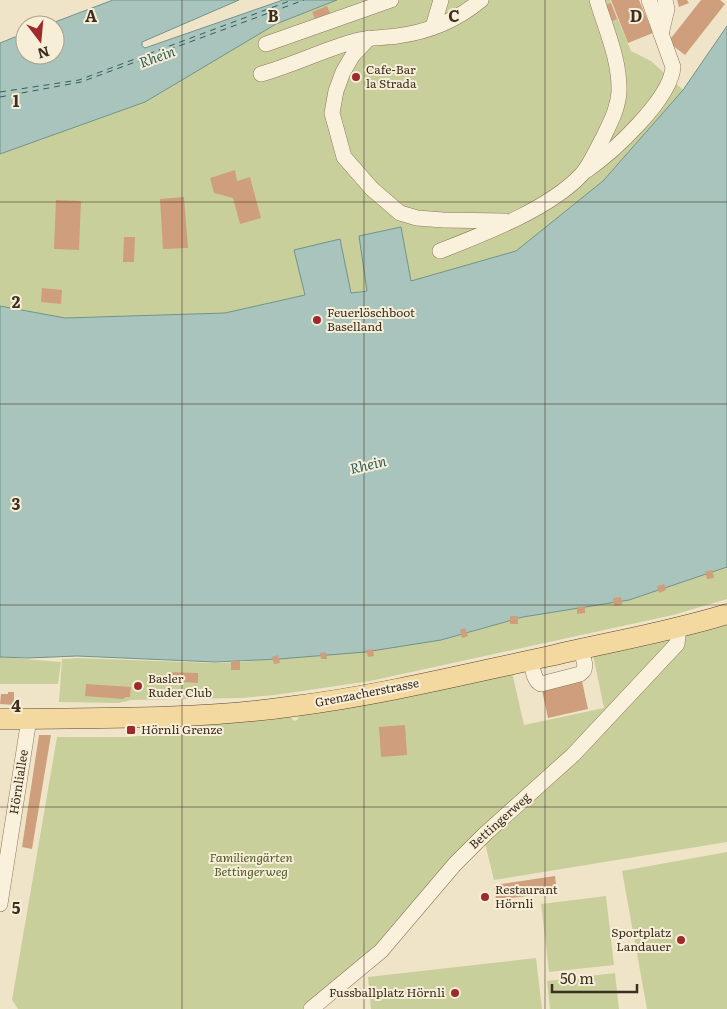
<svg xmlns="http://www.w3.org/2000/svg" width="727" height="1009" font-family="Literata,serif">
	<rect width="100%" height="100%" fill="#f0e4c8"/>
	<g fill="#c9cf9b">
		<path d="M335,0H610L631,51L651,61L683,90L603,181L516,251L411,281L401,227L359,236L367,290L351,293L340,240L305,295L225,313L65,318L0,306V154L145,102L276,24Z"/>
		<path d="M727,567V599L673,615L370,681L275,695L241,698L132,700L118,703L59,702L62,659L78,658L214,663L242,662L441,640L523,617L629,600Z"/>
		<path d="M727,624V842L494,880L482,831L378,948L304,1009H18L12,1000L57,737H128L184,732L183,727L290,716L294,721L297,720L300,714L512,672L524,725L604,708L593,655L694,634Z"/>
		<path d="M0,657L61,662L58,684H0Z"/>
		<path d="M727,852V1009H647L622,871Z"/>
		<path d="M606,896L614,965L549,972L541,904Z"/>
		<path d="M536,958L542,1009H371L368,977Z"/>
		<path d="M615,973L619,1009H550L547,981Z"/>
	</g>
	<g fill="#a9c4bc" stroke="#6f938a">
		<path d="M113,0H239L142,42V46L145,48L283,0H337L276,24L145,102L0,154V43L25,33V55H55V25H47Z"/>
		<path d="M727,26V567L629,600L523,617L441,640L365,652L279,659L215,662L77,656L28,658L0,657V306L65,318L225,313L305,295L294,250L340,239L351,293L367,291L359,236L401,227L411,281L516,251L603,181L683,90Z"/>
	</g>
	<g fill="none" stroke-linecap="round" stroke-linejoin="round">
		<g stroke="#2f5d5a" stroke-width="1" stroke-dasharray="6 5" stroke-linecap="butt">
			<path d="M0,92L79,80L292,0"/>
			<path d="M0,97L81,82L304,0"/>
		</g>
	</g>
	<g fill="#cf9f7d">
		<path d="M611,0H639L653,33L628,43Z"/>
		<path d="M677,0H687L689,3L679,7Z"/>
		<path d="M701,0H720L725,4L685,55L668,42Z"/>
		<path d="M611,3L617,19L610,22L604,6Z"/>
		<path d="M327,6L330,13L315,19L312,12Z"/>
		<path d="M235,170L237,181L250,177L261,218L240,224L233,198L214,193L210,178Z"/>
		<path d="M184,197L188,248L163,249L160,199Z"/>
		<path d="M56,200L81,201L79,250L54,249Z"/>
		<path d="M124,237H135L134,262H123Z"/>
		<path d="M42,288L62,290L61,304L41,302Z"/>
		<path d="M712,570L714,578L707,579L705,572Z"/>
		<path d="M664,584L666,590L659,593L657,586Z"/>
		<path d="M621,597L622,605L614,606L613,598Z"/>
		<path d="M585,606V613L577,614V607Z"/>
		<rect x="510" y="616" width="8" height="8"/>
		<path d="M465,628L468,636L462,638L460,630Z"/>
		<path d="M373,649L374,656L368,657L366,650Z"/>
		<path d="M326,652L327,659H321L320,653Z"/>
		<path d="M278,655L280,663L274,664L272,657Z"/>
		<rect x="231" y="661" width="9" height="9"/>
		<path d="M168,672L198,673V683L168,681Z"/>
		<path d="M582,681L588,709L548,718L542,690Z"/>
		<path d="M86,684L131,687L130,697H126L123,699L85,696Z"/>
		<path d="M8,692H14V705L0,704L1,694H8Z"/>
		<path d="M405,725L407,755L381,757L379,727Z"/>
		<path d="M39,735H51L32,849L22,847Z"/>
		<path d="M555,876L557,892L496,900L494,885Z"/>
	</g>
	<g fill="none" stroke-linecap="round" stroke-linejoin="round">
		<defs>
			<g id="minor">
				<path d="M433,27L441,0"/>
				<path d="M661,34L667,9L665,0"/>
				<path d="M369,38L353,55L343,72L336,91L332,113L344,157L372,189L400,213L417,218L443,220L504,221"/>
				<path d="M266,44L391,0"/>
				<path d="M261,74C293,65 323,50 355,41C369,37 383,38 397,36C428,32 457,20 481,0"/>
				<path d="M587,170C613,152 671,99 673,67L649,0"/>
				<path d="M440,251C483,234 550,209 582,174C591,164 596,150 603,138C610,123 618,109 619,92C620,60 606,30 597,0"/>
				<path d="M531,660C533,669 533,680 541,684L580,674L584,670L585,665L581,649"/>
				<path d="M0,904L29,719"/>
				<path d="M311,1009L381,951L455,864L485,834L573,755L677,644L678,636L676,628"/>
			</g>
			<path id="major" d="M0,719C98,718 197,720 295,706C381,695 466,674 550,656C609,642 669,632 727,614"/>
		</defs>
		<use href="#minor" stroke="#8d765c" stroke-width="16"/>
		<use href="#major" stroke="#5b4430" stroke-width="21"/>
		<use href="#minor" stroke="#faf1dc" stroke-width="15"/>
		<use href="#major" stroke="#f3d9a0" stroke-width="20"/>
	</g>
	<path fill="none" stroke="#3d2e20" stroke-width="1" stroke-opacity="0.55" d="M182,0V1009M364,0V1009M545,0V1009M0,202H727M0,404H727M0,605H727M0,807H727"/>
	<g fill="#9e2a2b" stroke="#f7eed8" stroke-width="2">
		<circle cx="356" cy="77" r="5"/>
		<circle cx="317" cy="320" r="5"/>
		<circle cx="138" cy="686" r="5"/>
		<rect x="126" y="725" width="10" height="10" rx="2.5"/>
		<circle cx="485" cy="897" r="5"/>
		<circle cx="681" cy="940" r="5"/>
		<circle cx="455" cy="993" r="5"/>
	</g>
	<g text-anchor="middle" stroke-width="4" stroke-linejoin="round" paint-order="stroke">
		<g font-size="12" fill="#3d2e20" stroke="#f7eed8" text-anchor="start">
			<text x="366" y="74">Cafe-Bar<tspan x="366" dy="14">la Strada</tspan></text>
			<text x="327" y="317">Feuerlöschboot<tspan x="327" dy="14">Baselland</tspan></text>
			<text x="148" y="683">Basler<tspan x="148" dy="14">Ruder Club</tspan></text>
			<text x="141" y="734">Hörnli Grenze</text>
			<text x="495" y="894">Restaurant<tspan x="495" dy="14">Hörnli</tspan></text>
			<text x="671" y="937" text-anchor="end">Sportplatz<tspan x="671" dy="14">Landauer</tspan></text>
			<text x="445" y="997" text-anchor="end">Fussballplatz Hörnli</text>
		</g>
		<g font-size="12" fill="#3d2e20" stroke="#f7eed8">
			<text transform="translate(367 693) rotate(-11)" y="4">Grenzacherstrasse</text>
			<text transform="translate(19 782) rotate(-81)" y="4">Hörnliallee</text>
			<text transform="translate(500 821) rotate(-42)" y="4">Bettingerweg</text>
		</g>
		<g font-size="12" font-style="italic" fill="#4d5a26" stroke="#f7eed8">
			<text x="251" y="862">Familiengärten<tspan x="251" dy="14">Bettingerweg</tspan></text>
		</g>
		<g font-size="14" font-style="italic" fill="#2f5d5a" stroke="#f7eed8">
			<text transform="translate(157 57) rotate(-20)" y="5">Rhein</text>
			<text transform="translate(368 465) rotate(-13)" y="5">Rhein</text>
		</g>
	</g>
	<g font-size="16" text-anchor="middle" font-weight="bold" fill="#3d2e20" stroke="#f7eed8" stroke-width="4" stroke-linejoin="round" paint-order="stroke">
		<text x="91" y="22">A</text>
		<text x="273" y="22">B</text>
		<text x="454" y="22">C</text>
		<text x="636" y="22">D</text>
		<text x="16" y="107">1</text>
		<text x="16" y="308">2</text>
		<text x="16" y="510">3</text>
		<text x="16" y="712">4</text>
		<text x="16" y="914">5</text>
	</g>
	<g transform="translate(40 40) rotate(164)"><circle r="24" fill="#f7eed8" stroke="#ada18e"/>
	<path d="M0-4L9 19L0 12L-9 19Z" fill="#9e2a2b"/>
	<text y="-8" font-size="14" font-weight="bold" text-anchor="middle" fill="#3d2e20">N</text>
	</g>
	<path d="M552 984v8h85v-8" fill="none" stroke="#3d2e20" stroke-width="2.5"/>
	<text x="560" y="984" font-size="15" fill="#3d2e20" stroke="#f7eed8" stroke-width="4" paint-order="stroke">50 m</text>
</svg>
